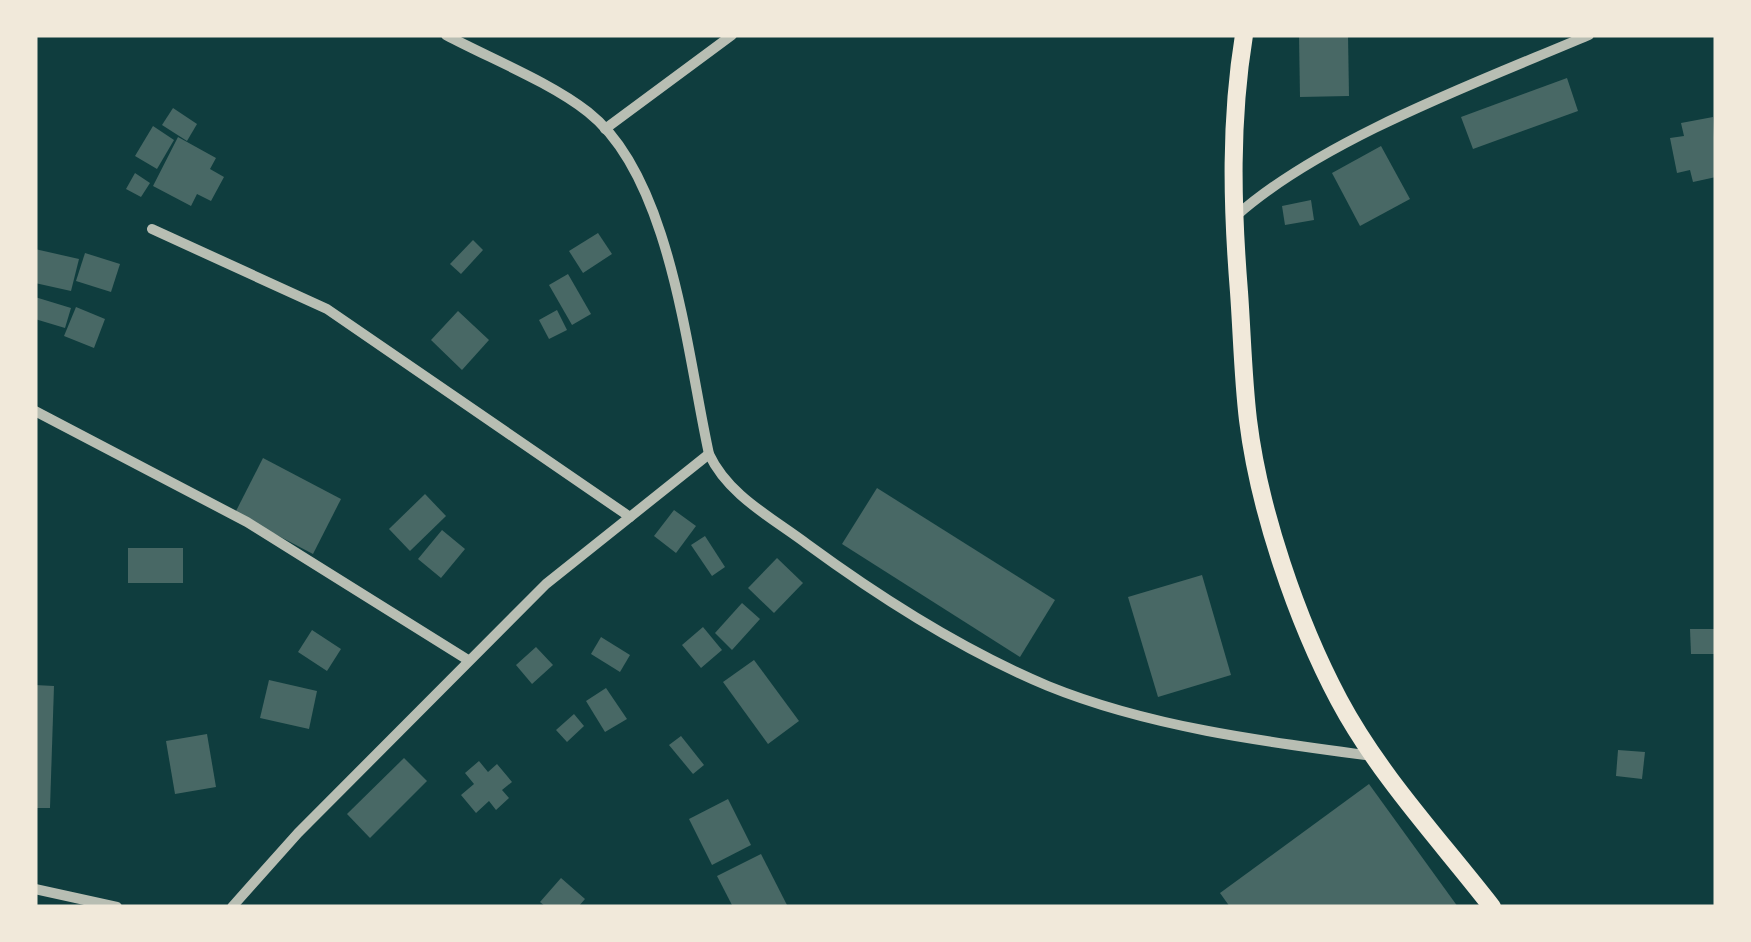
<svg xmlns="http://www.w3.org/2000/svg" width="1751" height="942" font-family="'Source Serif 4',serif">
	<rect width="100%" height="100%" fill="#0f3d3e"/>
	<g fill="#486865">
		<path d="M1299,35H1348L1349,96L1300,97Z"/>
		<path d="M1567,78L1578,111L1473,149L1461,117Z"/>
		<path d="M173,108L197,124L187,141L162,125Z"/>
		<path d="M1713,117L1716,177L1693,182L1690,170L1677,173L1670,138L1684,136L1681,123Z"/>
		<path d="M153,126L174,140L157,169L135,156Z"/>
		<path d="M178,137L216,158L210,169L224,177L211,201L197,194L191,206L153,186Z"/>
		<path d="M1381,146L1410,199L1360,226L1332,173Z"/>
		<path d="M135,173L150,183L141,197L126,189Z"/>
		<path d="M1311,200L1314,220L1285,225L1282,206Z"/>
		<path d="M598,233L612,254L583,273L569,251Z"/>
		<path d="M473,240L483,250L461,274L450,264Z"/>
		<path d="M35,249L79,259L71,291L35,283Z"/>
		<path d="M85,253L120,264L111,292L76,281Z"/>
		<path d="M568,274L591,314L572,325L549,285Z"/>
		<path d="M35,297L71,308L65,328L35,319Z"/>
		<path d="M76,307L105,319L94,348L64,336Z"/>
		<path d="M557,310L567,330L549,339L539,320Z"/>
		<path d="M458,311L489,340L462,370L431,340Z"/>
		<path d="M263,458L341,499L313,554L235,513Z"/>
		<path d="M877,488L1055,600L1020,657L842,544Z"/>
		<path d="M425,494L446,516L410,551L389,529Z"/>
		<path d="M674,510L696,526L676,553L654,536Z"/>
		<path d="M442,530L465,549L441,578L418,559Z"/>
		<path d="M705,536L725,567L712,576L691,545Z"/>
		<rect x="128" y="548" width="55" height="35"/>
		<path d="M777,558L803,583L774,613L748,588Z"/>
		<path d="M1202,575L1231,675L1158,697L1128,597Z"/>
		<path d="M742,603L760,619L732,650L715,633Z"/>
		<path d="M703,627L722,650L701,668L682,645Z"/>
		<path d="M1690,629H1716V654H1691Z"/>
		<path d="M312,630L341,649L327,671L298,652Z"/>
		<path d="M601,637L630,655L620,672L591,654Z"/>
		<path d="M536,647L553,665L532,684L516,665Z"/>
		<path d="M754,660L799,721L768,744L723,682Z"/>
		<path d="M269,680L317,691L309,729L260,718Z"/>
		<path d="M35,685L54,686L50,808H35Z"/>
		<path d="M606,688L627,719L605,732L586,701Z"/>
		<path d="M574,714L584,726L567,742L556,730Z"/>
		<path d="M207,734L216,787L175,794L166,741Z"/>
		<path d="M681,736L704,765L693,774L669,745Z"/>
		<path d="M1618,750L1645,752L1642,779L1616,776Z"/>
		<path d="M404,758L427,781L370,838L347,814Z"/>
		<path d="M479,761L488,772L497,764L512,782L502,790L509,798L496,810L489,801L476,813L461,795L474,784L465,773Z"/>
		<path d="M1369,784L1458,907H1230L1220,893Z"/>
		<path d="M728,799L751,845L712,865L689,819Z"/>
		<path d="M761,854L788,907H733L717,876Z"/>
		<path d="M561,878L585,899L578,907H546L540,902Z"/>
	</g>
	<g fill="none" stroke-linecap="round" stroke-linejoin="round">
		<g stroke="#b8beb3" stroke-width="10">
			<path d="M446,35C489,58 550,82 588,112C671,177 687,354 709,454C728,495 771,517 807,544C882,599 962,650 1048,686C1149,727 1266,742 1373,756"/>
			<path d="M605,129L732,35"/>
			<path d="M1236,216C1322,139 1481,81 1589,35"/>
			<path d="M152,229L327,309L630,517"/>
			<path d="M35,411L247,522L468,660"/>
			<path d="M35,889L117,907"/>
			<path d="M232,907L298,833L546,584L709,454"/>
		</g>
		<path stroke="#f1e9da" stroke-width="18" d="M1244,35C1230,121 1232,205 1239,292C1242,334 1243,378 1248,420C1259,510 1297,621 1339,700C1379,775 1440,840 1492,907"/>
	</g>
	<rect width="1751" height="942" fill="none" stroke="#f1e9da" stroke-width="75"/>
</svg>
